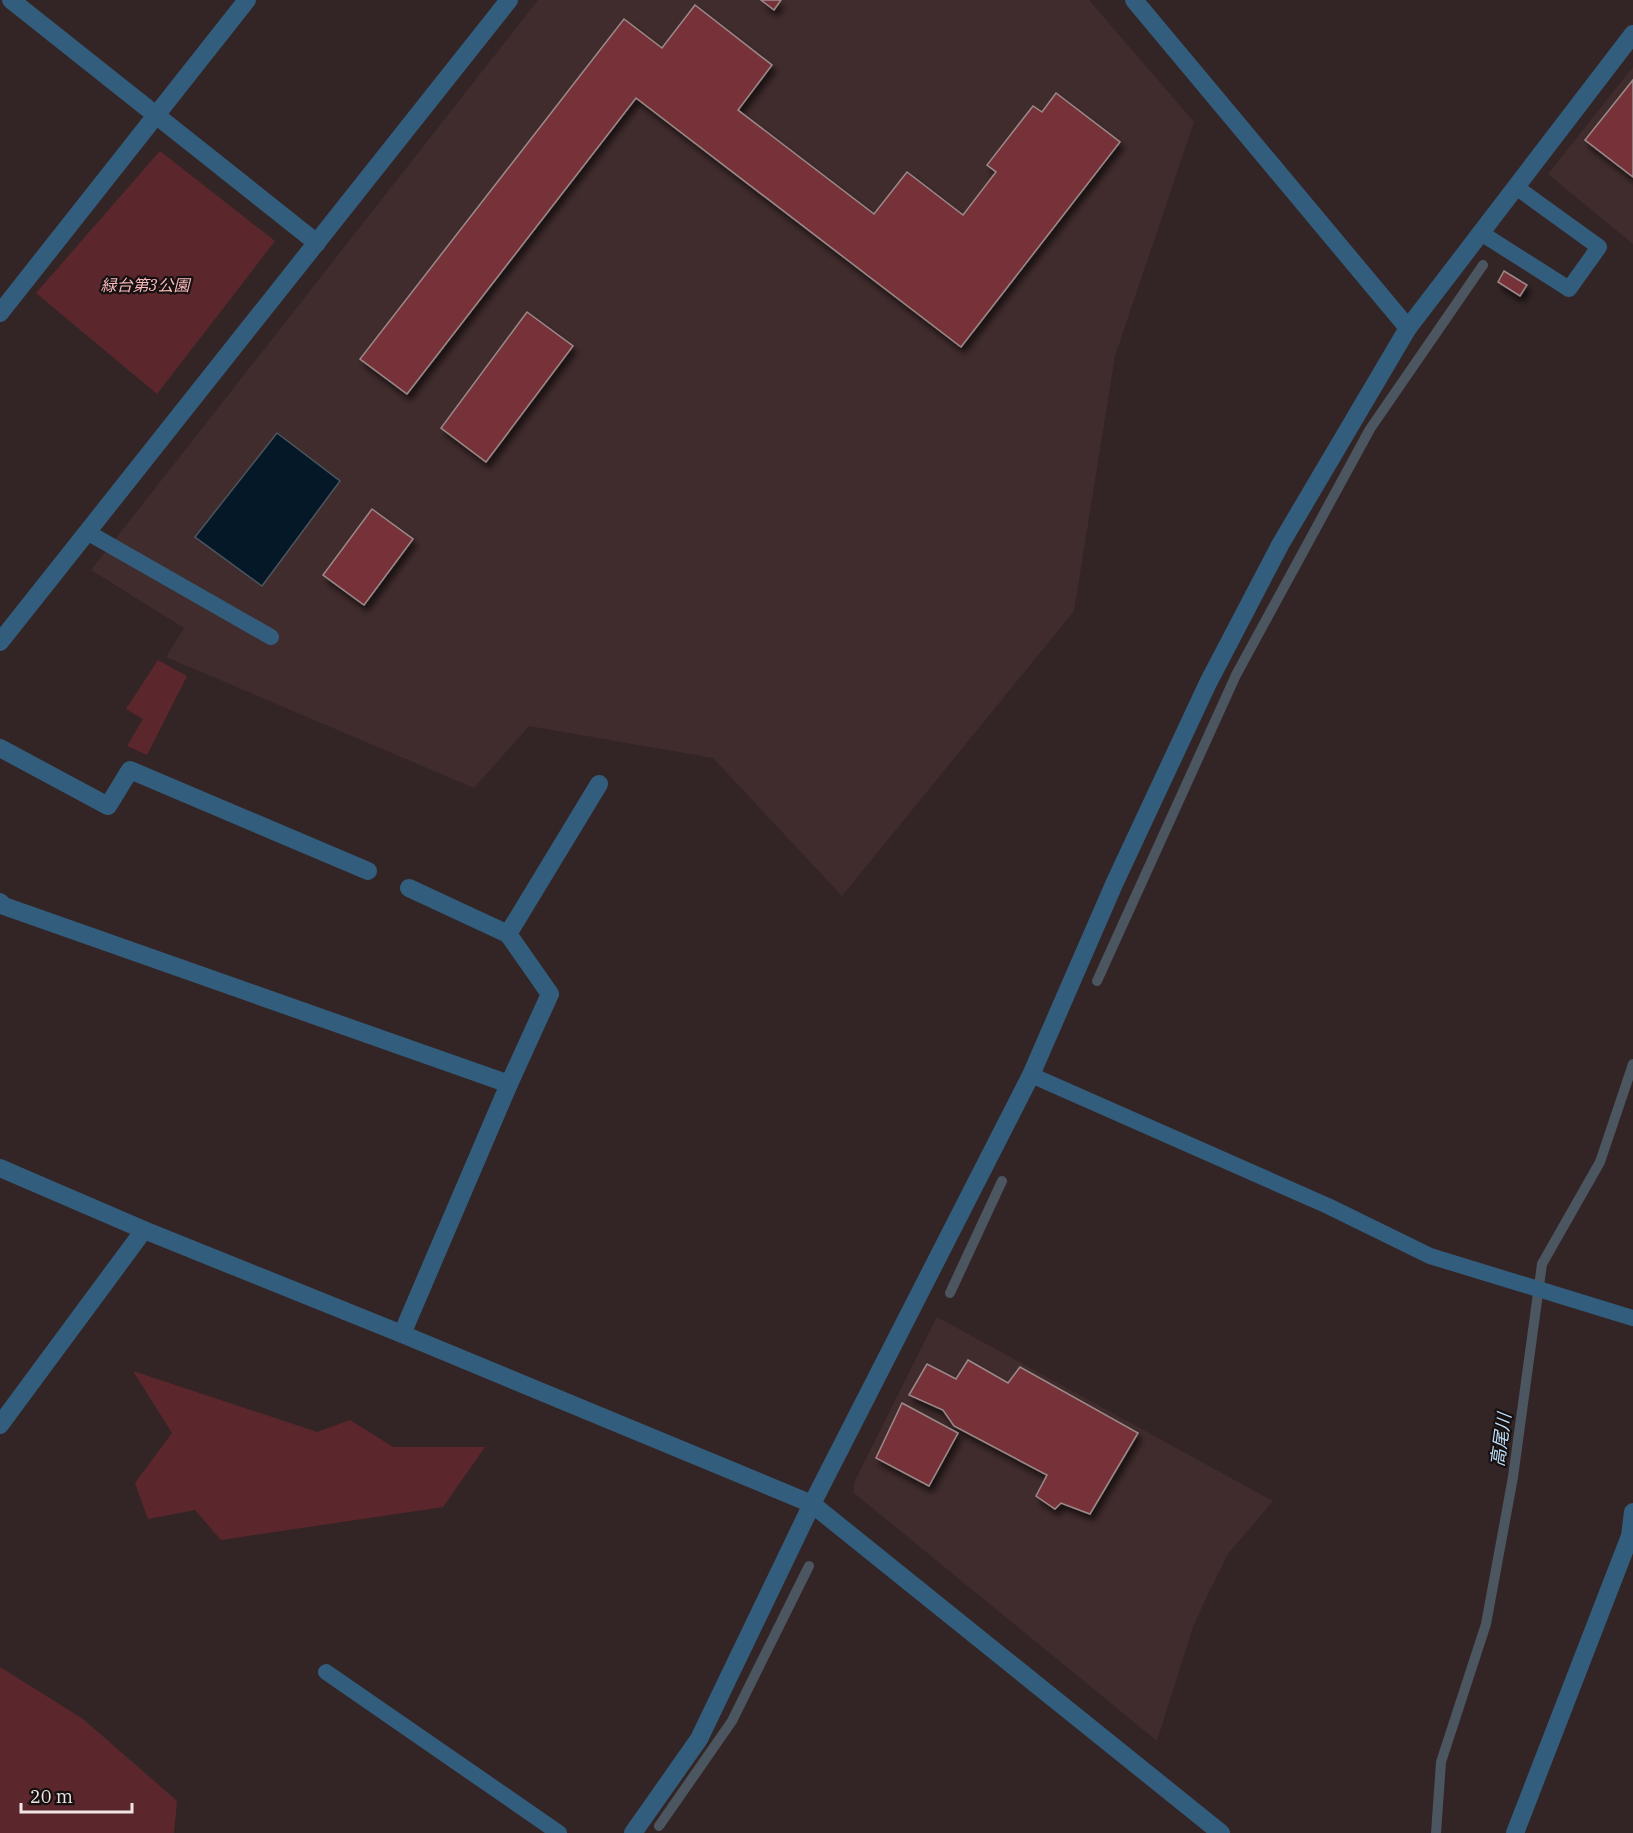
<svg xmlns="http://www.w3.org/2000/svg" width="1633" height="1833" font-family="'IBM Plex Serif','Noto Sans JP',serif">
	<defs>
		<filter id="shadow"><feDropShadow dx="3.5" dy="6" stdDeviation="3" flood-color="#0009"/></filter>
	</defs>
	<rect width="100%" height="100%" fill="#332525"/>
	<g fill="#412c2d">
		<path d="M538,0H1089L1194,122L1115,356L1074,611L842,896L713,758L529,726L474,788L166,657L184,628L91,570Z"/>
		<path d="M1633,67V244L1548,174Z"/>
		<path d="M937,1317L1273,1501L1228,1554L1208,1594L1193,1627L1157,1741L854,1493V1483Z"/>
	</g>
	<g fill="#5c272c">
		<path d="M160,151L275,241L157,394L36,293Z"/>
		<path d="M158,660L187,676L147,755L127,746L143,719L126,709Z"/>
		<path d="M133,1371L317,1432L350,1420L393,1447H485L443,1507L221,1540L195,1510L148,1519L135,1483L172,1433Z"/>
		<path d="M0,1667L83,1719L177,1801L174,1833H0Z"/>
	</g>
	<path fill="#051827" stroke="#4b5660" stroke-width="1.5" d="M277,433L340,481L262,586L195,537Z"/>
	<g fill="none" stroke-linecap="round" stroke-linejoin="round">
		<g stroke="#4b5660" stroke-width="10">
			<path d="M1097,981L1236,675L1370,429L1483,265"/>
			<path d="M950,1293L1002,1181"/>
			<path d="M659,1826L732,1721L809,1566"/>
			<path d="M1436,1833L1441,1762L1486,1624L1513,1477L1542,1264L1600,1162L1633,1064"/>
		</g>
	</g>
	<g fill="#763138" stroke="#9c8a8a" stroke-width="1.5" filter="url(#shadow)">
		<path d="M761,0H781L774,10Z"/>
		<path d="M695,5L772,65L738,110L874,214L907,172L963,215L996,172L987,165L1033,106L1042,112L1056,93L1120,142L961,347L636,98L407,394L360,359L624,19L662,48Z"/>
		<path d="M1633,80V177L1585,140Z"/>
		<path d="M1504,271L1527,285L1520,296L1498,282Z"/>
		<path d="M527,312L573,346L486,462L441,428Z"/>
		<path d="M372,509L413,539L364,605L323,575Z"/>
		<path d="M968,1360L1008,1383L1020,1367L1138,1433L1090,1514L1061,1503L1055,1509L1036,1496L1047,1475L954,1426L943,1410L909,1395L927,1364L956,1379Z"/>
		<path d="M902,1403L958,1433L929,1486L876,1458Z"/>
	</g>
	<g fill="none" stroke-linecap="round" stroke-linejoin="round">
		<g stroke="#335d7d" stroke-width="16">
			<path d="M1481,233L1569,289L1599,247L1516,187"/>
			<path d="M87,532L271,637"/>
			<path d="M1031,1075L1328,1206L1430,1256L1633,1318"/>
			<path d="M326,1672L559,1833"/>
		</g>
		<g stroke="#335d7d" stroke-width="18">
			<path d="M11,0L317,243"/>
			<path d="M0,313L247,0"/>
			<path d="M0,748L108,806L130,770L368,871"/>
			<path d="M0,902L4,906L509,1084"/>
			<path d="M508,934L599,784"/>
			<path d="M402,1334L509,1084L550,994L508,934L409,888"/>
			<path d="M0,1425L144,1230"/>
			<path d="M1515,1833L1630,1536L1633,1512"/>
		</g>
		<g stroke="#335d7d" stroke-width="18">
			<path d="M1134,0L1408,328"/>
			<path d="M0,642L509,0"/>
			<path d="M0,1168L144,1230L402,1334L812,1504L1221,1833"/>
			<path d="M633,1833L699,1739L812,1504L1031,1075L1115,882L1208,683L1280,545L1408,328L1633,34"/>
		</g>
	</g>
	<g text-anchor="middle" stroke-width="4.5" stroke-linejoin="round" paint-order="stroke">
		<g font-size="16" font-style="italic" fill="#fbb9bc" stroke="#161010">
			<text x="145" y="291">緑台第3公園</text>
		</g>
		<g font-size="18" font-style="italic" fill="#bedef9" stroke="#161010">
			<text transform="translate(1501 1440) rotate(-82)" y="6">高尾川</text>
		</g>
	</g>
	<path d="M21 1803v9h111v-9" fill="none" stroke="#efe5e5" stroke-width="3"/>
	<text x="30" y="1803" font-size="18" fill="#efe5e5" stroke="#161010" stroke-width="4.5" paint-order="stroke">20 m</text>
</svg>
